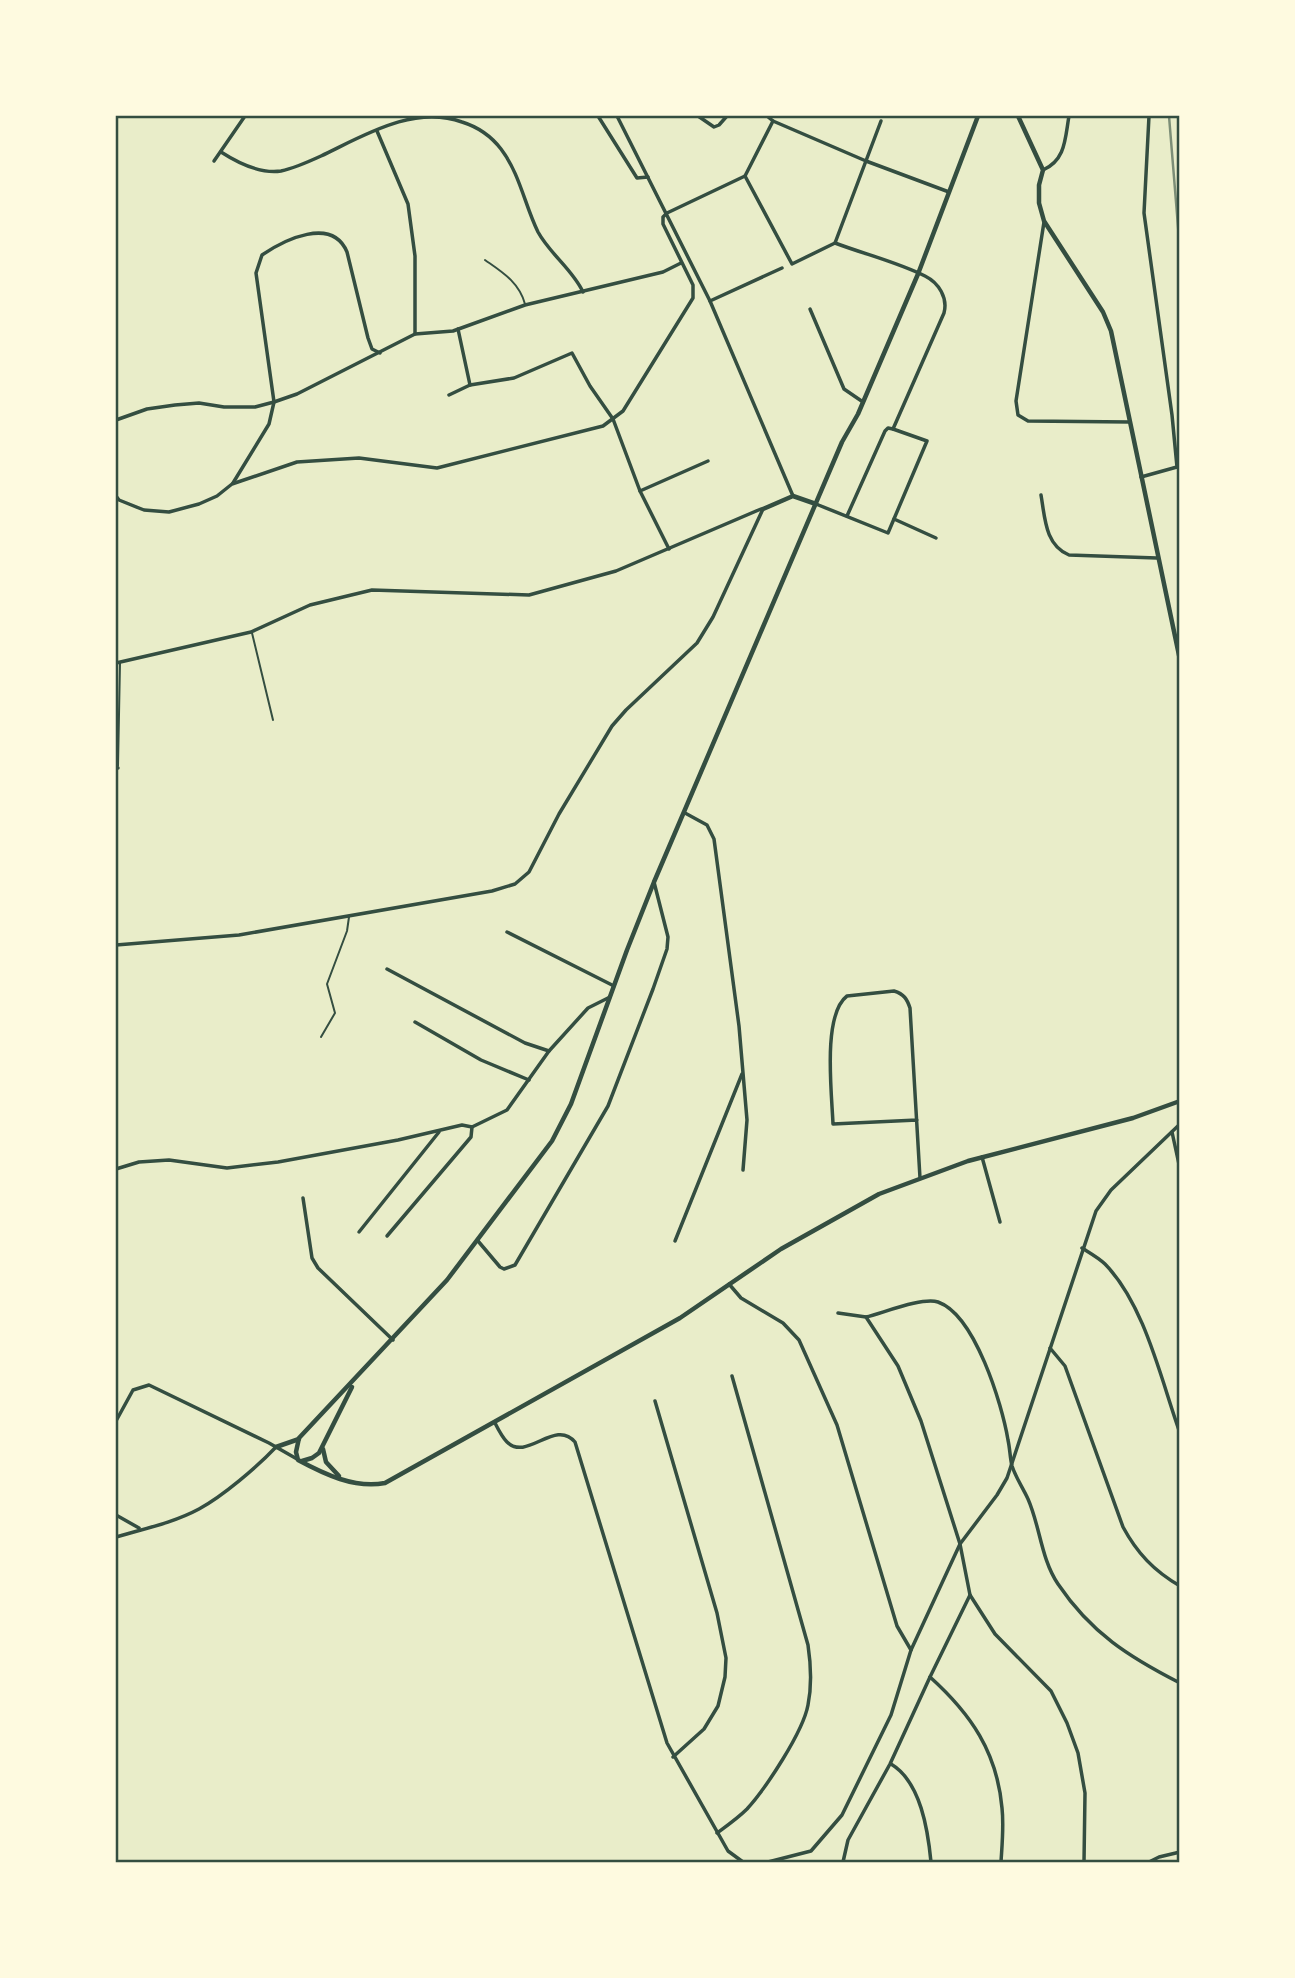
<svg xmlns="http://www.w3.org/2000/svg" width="1295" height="1978" font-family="'Fira Sans',sans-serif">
	<rect width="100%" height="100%" fill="#e9edc9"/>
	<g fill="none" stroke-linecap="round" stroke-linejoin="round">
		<g stroke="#344e41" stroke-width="2">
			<path d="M485,260C502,272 519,282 525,304"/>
			<path d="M252,633L273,720"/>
			<path d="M118,766L120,663"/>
			<path d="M321,1037L335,1013L327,984L347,931L349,917"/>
		</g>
		<g stroke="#344e41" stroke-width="3.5">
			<path d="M598,116L637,178L648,177"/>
			<path d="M617,116L710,301L793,496"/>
			<path d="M698,116L714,127L719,125L727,116"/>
			<path d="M767,116L773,121L866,161L949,192"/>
			<path d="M773,121L745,176L792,264L835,243C864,254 897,262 925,276C939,283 948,298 944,313L893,429L927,441L888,533L816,504"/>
			<path d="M377,131L408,204L415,256V334"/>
			<path d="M221,152C238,163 260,174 281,171C295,168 308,162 321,156C365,135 413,105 462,122C478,127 491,136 501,149C520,174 525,206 538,232C550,254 573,270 583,292"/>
			<path d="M214,161L245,116"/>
			<path d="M1043,170C1066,160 1065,138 1069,116"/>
			<path d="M1044,222L1016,401L1018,415L1028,421L1130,422"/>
			<path d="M835,243L881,121"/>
			<path d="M710,301L782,268"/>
			<path d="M810,309L844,389L863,402"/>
			<path d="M458,329L470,385"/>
			<path d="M449,395L470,385L514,378L572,353L590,386L613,419L640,491L669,549"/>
			<path d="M116,420L147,409L175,405L199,403L224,407H255L274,402L297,394L415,334L453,331L525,305L663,272L681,263"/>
			<path d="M1141,477L1177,467L1172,415L1144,213L1149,116"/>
			<path d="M233,483L269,424L274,402L256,273L262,255C284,240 332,216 347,252L368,338L372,349L380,353"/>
			<path d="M640,491L708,461"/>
			<path d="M1041,495C1045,518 1045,545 1069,555L1157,558"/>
			<path d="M116,496L119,500L144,510L169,512L199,504L217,496L232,484L297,462L359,458L437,468L603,426L623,411L693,298V285L663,224V217L667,213L745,176"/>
			<path d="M847,516L885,431L888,428L893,429"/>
			<path d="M894,519L936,538"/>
			<path d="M116,663L251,632L310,605L372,590L529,595L616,571L761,509"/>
			<path d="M116,768H118"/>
			<path d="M685,813L707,825L714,839L739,1026L747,1120L743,1170"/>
			<path d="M507,932L614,986"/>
			<path d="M116,945L239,935L492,891L515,884L529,872L559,814L612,726L626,710L697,643L713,617L763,509"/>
			<path d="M387,969L525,1043L549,1051"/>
			<path d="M415,1022L481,1060L529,1080"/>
			<path d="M917,1120L833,1124C832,1095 822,1015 847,996L894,991C904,994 907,999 910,1008L920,1178"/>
			<path d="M1172,1132L1180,1169"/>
			<path d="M982,1157L1000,1222"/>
			<path d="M116,1169L139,1162L169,1160L227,1168L278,1162L398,1140L462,1125L472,1127L507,1110L549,1051L588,1008L610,997"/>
			<path d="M303,1198L312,1258L318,1268L393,1340"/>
			<path d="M359,1232L439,1132"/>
			<path d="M387,1236L471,1137L472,1127"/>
			<path d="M478,1241L500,1267L504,1269L515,1265L608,1106L653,989L667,949L668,937L654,882"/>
			<path d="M675,1241L742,1074"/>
			<path d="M1082,1248C1090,1253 1099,1258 1105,1264C1145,1305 1161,1380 1180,1433"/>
			<path d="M729,1284L741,1298L783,1323L799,1340L837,1425L897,1626L911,1650"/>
			<path d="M838,1313L866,1317L898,1366L921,1421L960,1544L970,1595L995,1634L1051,1691L1067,1723L1078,1753L1085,1793L1084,1862"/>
			<path d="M866,1317C883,1313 922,1297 938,1302C975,1315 1002,1404 1008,1440C1010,1449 1010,1458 1012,1466C1016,1478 1023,1488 1028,1499C1040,1526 1041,1559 1058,1584C1091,1633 1129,1657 1180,1683"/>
			<path d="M1050,1348L1065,1366L1123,1527C1137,1553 1154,1571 1180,1586"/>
			<path d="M655,1401L717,1613L726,1658L725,1677L718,1706L704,1729L673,1757"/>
			<path d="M116,1421L133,1390L149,1385L269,1443L297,1459"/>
			<path d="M495,1423C498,1429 502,1437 507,1442C527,1462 555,1418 575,1442L667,1743L728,1851L743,1862"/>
			<path d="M116,1515L139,1528"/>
			<path d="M116,1537C143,1529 173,1523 199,1509C223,1496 257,1467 276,1447"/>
			<path d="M930,1677C971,1714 997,1752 1002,1808C1004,1826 1002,1845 1001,1862"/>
			<path d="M891,1764C921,1782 928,1831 931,1862"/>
			<path d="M717,1833C728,1825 738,1818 747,1809C766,1788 803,1732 808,1705C812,1685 811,1665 808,1645L732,1376"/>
			<path d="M768,1862L811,1851L842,1815L891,1715L911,1650L960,1544L997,1495L1007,1478L1096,1211L1111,1190L1180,1124"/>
			<path d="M843,1862L848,1840L890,1764L930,1677L970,1595"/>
			<path d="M1149,1862L1159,1857L1180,1852"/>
		</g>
		<g stroke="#344e41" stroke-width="4.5">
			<path d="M978,116L918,274L858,414L842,442L654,882L627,950L571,1104L552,1141L447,1280L299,1438L296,1452L298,1460C324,1474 355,1489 385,1483L680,1318L781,1249L879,1194L968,1161L1133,1118L1180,1101"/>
			<path d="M1018,116L1043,170L1039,185V203L1044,221L1103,312L1111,331L1180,660"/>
			<path d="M763,509L793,496L816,504"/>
			<path d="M276,1447L299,1439"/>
			<path d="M323,1449L326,1462L339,1476"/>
			<path d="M302,1461L312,1458L319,1453L352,1387"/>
		</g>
		<path stroke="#7c8e77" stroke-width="2.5" d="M1169,116L1180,251"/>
	</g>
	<rect width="1295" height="1978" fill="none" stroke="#fefae0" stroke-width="234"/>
	<rect x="117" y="117" width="1061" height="1744" fill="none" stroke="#344e41" stroke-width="2.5"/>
</svg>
